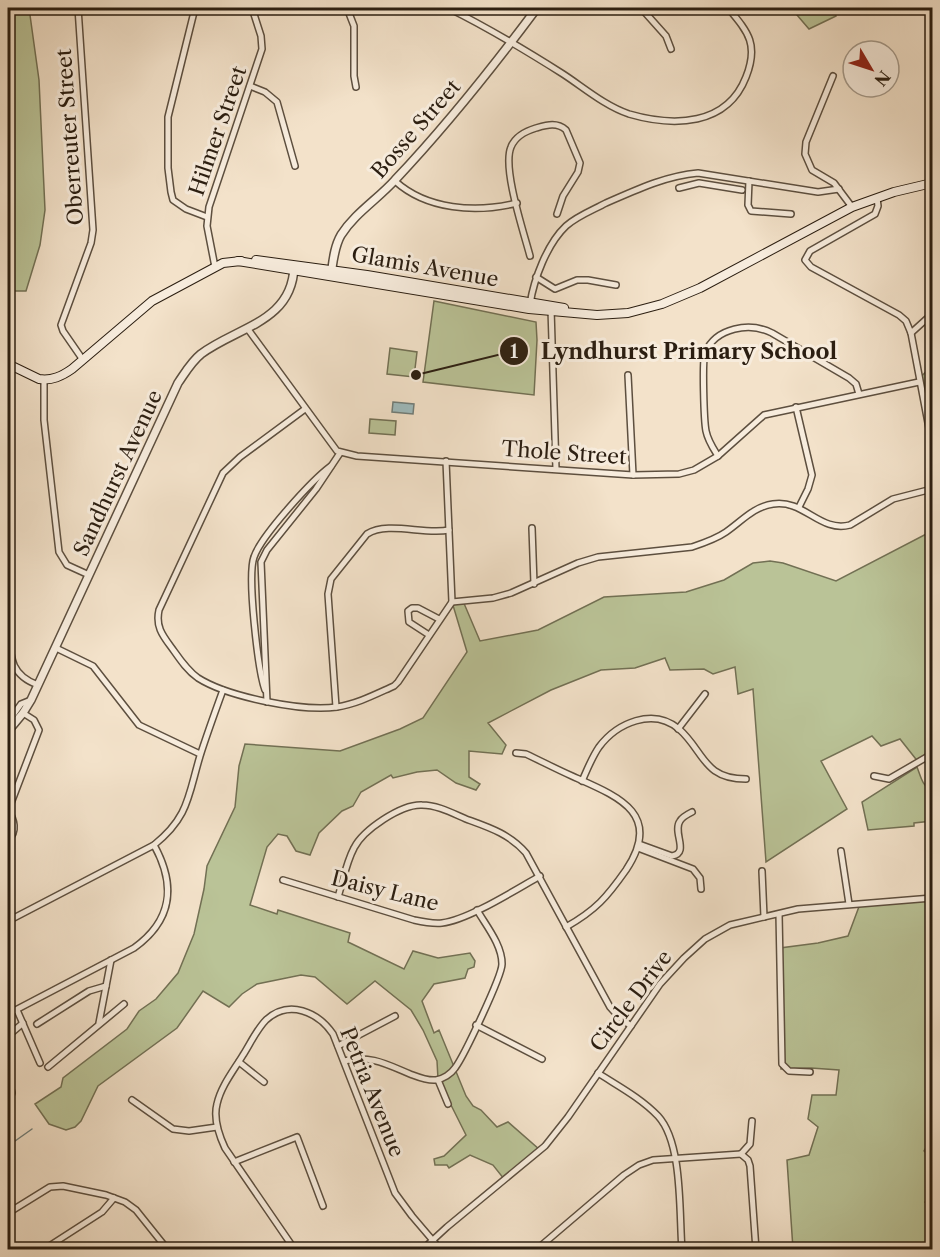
<svg xmlns="http://www.w3.org/2000/svg" width="940" height="1257" font-family="'Libre Caslon Text',serif">
	<rect width="100%" height="100%" fill="#f3e2ca"/>
	<filter id="stains"><feTurbulence type="fractalNoise" baseFrequency=".00333" numOctaves="4"/><feColorMatrix values="0 0 0 0 .2 0 0 0 0 .09 0 0 0 0 .02 0 0 0 .5 -.17"/></filter>
	<radialGradient id="worn" r=".72"><stop offset=".6" stop-color="#630" stop-opacity="0"/><stop offset="1" stop-color="#630" stop-opacity=".3"/></radialGradient>
	<g fill="#bac397" stroke="#727054" stroke-width="1.5">
		<path d="M8,8H29L39,80L45,210L40,245L26,291H8Z"/>
		<path d="M791,8H834L836,16L809,29Z"/>
		<path d="M434,301L536,322L537,340L534,395L423,382Z"/>
		<path d="M390,348L417,352L414,377L387,374Z"/>
		<path d="M932,365V437L920,378Z"/>
		<path d="M370,419L396,421L395,435L369,433Z"/>
		<path d="M932,531V755L919,763L900,739L881,746L872,736L821,761L847,809L766,862L753,689L738,694L735,667L713,674L704,669L670,670L665,658L635,668L601,670L551,690L488,723L506,745L502,754L469,751V777L480,784L476,790L456,783L437,770L417,772L393,778L391,775L361,792L353,806L342,811L319,833L310,855L296,851L287,836L278,834L267,847L250,905L277,914L278,910L350,933L348,942L404,969L413,951L438,958L470,953L475,961L474,967L468,969L465,978L434,984L422,1001L434,1033L439,1030L466,1096L473,1106L481,1110L497,1127L508,1122L540,1150L504,1179L493,1165L470,1155L449,1168L447,1165H435L434,1159L444,1156L466,1135L438,1079L437,1061L423,1030L411,1010L375,981L347,1004L315,977L301,975L257,984L242,994L229,1007L203,991L177,1028L98,1086L81,1121L75,1127L66,1130L49,1124L35,1104L61,1087L63,1078L127,1029L139,1011L156,999L178,973L194,934L204,889L207,866L235,807L239,766L245,744L340,751L400,729L423,718L467,652L452,602L463,601L480,641L538,630L604,597L686,592L724,580L753,563L770,561L783,563L836,581Z"/>
		<path d="M917,767C921,777 922,786 932,790V821L914,823V826L868,830L862,802Z"/>
		<path d="M932,899V1138L924,1151L932,1159V1192L925,1202L932,1208V1249H793L787,1160L809,1155L818,1127L808,1119L812,1095H836L839,1070L811,1068L781,1069L780,948L818,943L848,936L860,904Z"/>
	</g>
	<path fill="#9ebcbf" stroke="#707d79" stroke-width="1.5" d="M393,402L414,404L413,414L392,412Z"/>
	<g fill="none" stroke-linecap="round" stroke-linejoin="round">
		<g stroke="#707d79" stroke-width="1.5">
			<path d="M8,208L13,216"/>
			<path d="M8,1146L32,1129"/>
		</g>
		<defs>
			<g id="minor">
				<path d="M78,8L93,230L91,243L61,325L63,331L83,360"/>
				<path d="M195,8L168,117V168L171,192L173,200L186,209L207,217"/>
				<path d="M347,8L354,26V76L356,87"/>
				<path d="M448,8C487,27 525,50 563,74C583,87 605,106 629,114C674,127 727,126 746,77C759,44 748,32 728,8"/>
				<path d="M641,8L666,36L671,49"/>
				<path d="M833,76L806,142L805,154L812,170L834,183L852,207"/>
				<path d="M250,86L265,92L277,102L295,166"/>
				<path d="M395,181C427,210 476,213 517,203"/>
				<path d="M749,181L748,205L751,211L791,214"/>
				<path d="M679,188L699,183L742,190"/>
				<path d="M877,198L878,206L875,214L810,251L805,260L811,267L899,315L906,321L911,333L932,444"/>
				<path d="M530,256C524,233 502,168 511,147C515,137 526,131 536,128C547,125 557,122 566,130L580,163L578,172L563,196L557,214"/>
				<path d="M215,267L207,226L209,207L262,49L261,36L252,8"/>
				<path d="M536,277L555,289L577,280H588L616,285"/>
				<path d="M530,304C534,279 547,244 566,226C577,216 593,210 606,203C636,190 665,176 698,173L818,192L839,189"/>
				<path d="M551,309L556,469"/>
				<path d="M247,328L337,451L357,456L633,475L679,474L694,470L718,456L764,415L919,382"/>
				<path d="M911,333L932,314"/>
				<path d="M628,375L633,475"/>
				<path d="M44,380V420L59,552L67,565L89,575"/>
				<path d="M796,407L812,475L808,489L799,507"/>
				<path d="M305,409L240,457L223,473L159,610C155,628 164,637 174,651C181,661 188,671 198,678C228,697 303,712 337,707C357,704 376,694 394,686L398,682L452,602L446,461"/>
				<path d="M718,456C713,448 708,441 706,431C704,421 702,361 705,353C716,327 750,322 772,333L849,378L856,384L859,394"/>
				<path d="M532,528L534,584"/>
				<path d="M452,602L493,598L511,593L578,563L598,557L692,547C704,543 716,539 726,532C742,521 753,507 773,504C804,499 820,533 850,525L893,499L932,489"/>
				<path d="M8,624C11,652 7,674 38,685"/>
				<path d="M429,635L409,622L408,611L412,608H418L439,619"/>
				<path d="M56,648L93,666L139,725L200,754"/>
				<path d="M265,690C258,670 247,576 254,557C261,536 312,480 331,466"/>
				<path d="M267,702L261,562L267,550L316,489L340,453"/>
				<path d="M336,707L328,594L331,579L367,534C388,521 424,535 449,530"/>
				<path d="M8,722L21,704L31,700"/>
				<path d="M678,729L705,694"/>
				<path d="M516,753L526,754C541,761 556,769 572,776C617,796 664,813 626,870C607,897 596,910 566,927"/>
				<path d="M874,776L889,779L932,754"/>
				<path d="M582,781C587,770 592,757 599,747C617,723 653,707 679,729C704,751 703,779 746,779"/>
				<path d="M8,811L39,730L34,720L23,713"/>
				<path d="M8,840C18,832 14,819 8,809"/>
				<path d="M639,844L672,856C690,853 672,832 680,821C682,817 688,814 692,812"/>
				<path d="M638,848L693,869L700,878L701,889"/>
				<path d="M841,851L849,904"/>
				<path d="M762,871L764,917"/>
				<path d="M283,880L414,920C423,922 432,924 442,923C468,920 515,890 540,876"/>
				<path d="M338,897C343,881 346,863 354,848C363,830 401,804 422,805C437,805 452,813 466,819C488,827 510,834 526,853L610,1007L619,1017L631,1026"/>
				<path d="M779,914L782,1064L789,1071L810,1072"/>
				<path d="M8,921L154,845C189,817 188,796 200,756C207,734 215,712 223,690"/>
				<path d="M17,1010L40,1063"/>
				<path d="M8,1014L134,948C173,920 176,885 154,845"/>
				<path d="M99,1023L111,960"/>
				<path d="M37,1024L89,991L106,986"/>
				<path d="M476,1025L542,1059"/>
				<path d="M8,1036L23,1023"/>
				<path d="M338,1046L395,1016"/>
				<path d="M344,1061C371,1055 386,1064 410,1074C418,1077 427,1081 436,1080C443,1079 451,1074 455,1068C464,1056 502,976 502,964C502,945 487,927 477,910"/>
				<path d="M239,1062L264,1082"/>
				<path d="M48,1067L124,1004"/>
				<path d="M598,1073C618,1086 641,1098 658,1116C683,1143 679,1213 682,1250"/>
				<path d="M8,1077L12,1093L8,1104"/>
				<path d="M438,1080L448,1104"/>
				<path d="M132,1100L173,1129L189,1131L217,1127"/>
				<path d="M741,1154L748,1160L750,1166L756,1250"/>
				<path d="M741,1154L750,1144L752,1121"/>
				<path d="M234,1162L297,1137L323,1206"/>
				<path d="M8,1213L50,1187L63,1186L106,1195L125,1202L136,1210L168,1250"/>
				<path d="M43,1250L102,1212L114,1198"/>
				<path d="M295,1250L225,1148C219,1135 213,1119 217,1104C221,1086 234,1070 243,1055C250,1044 257,1029 266,1020C289,999 318,1012 333,1034L395,1193L412,1216L441,1250"/>
				<path d="M422,1250L447,1227L545,1146L568,1117L660,984L684,958L705,939L730,925L798,909L932,898"/>
				<path d="M536,1250L624,1175L639,1165L653,1160L741,1154"/>
			</g>
			<g id="tertiary">
				<path d="M331,275C333,262 334,247 341,235C355,213 378,199 395,180C446,126 493,67 537,8"/>
				<path d="M8,731L23,713L31,700L178,383C185,373 191,362 201,354C237,327 292,322 294,267"/>
			</g>
			<g id="secondary">
				<path d="M256,260L367,275L564,308"/>
				<path d="M238,261L529,309L597,315L628,313L662,304L700,288L852,207L894,192L932,183"/>
				<path d="M8,364L39,379C52,381 62,376 72,369L152,301L223,263L241,261"/>
			</g>
		</defs>
		<use href="#minor" stroke="#5d4f3f" stroke-width="8"/>
		<use href="#tertiary" stroke="#5d4f3f" stroke-width="10"/>
		<use href="#secondary" stroke="#2b1e11" stroke-width="10"/>
		<use href="#minor" stroke="#f7ecdd" stroke-width="5"/>
		<use href="#tertiary" stroke="#f7ecdd" stroke-width="7"/>
		<use href="#secondary" stroke="#f7ecdd" stroke-width="8"/>
	</g>
	<g text-anchor="middle" stroke-width="6" stroke-linejoin="round" paint-order="stroke">
		<g font-size="21" fill="#2b1e11" stroke="#f7ecdd">
			<text transform="translate(416 129) rotate(-49)" y="7">Bosse Street</text>
			<text transform="translate(218 131) rotate(-71)" y="7">Hilmer Street</text>
			<text transform="translate(70 137) rotate(-94)" y="7">Oberreuter Street</text>
			<text transform="translate(425 267) rotate(10)" y="7">Glamis Avenue</text>
			<text transform="translate(564 453) rotate(4)" y="7">Thole Street</text>
			<text transform="translate(118 473) rotate(-65)" y="7">Sandhurst Avenue</text>
			<text transform="translate(385 891) rotate(14)" y="7">Daisy Lane</text>
			<text transform="translate(631 1001) rotate(-53)" y="7">Circle Drive</text>
			<text transform="translate(372 1092) rotate(68)" y="7">Petria Avenue</text>
		</g>
	</g>
	<path fill="none" stroke="#2b1e11" stroke-width="2" d="M416 375L514 351"/>
	<g fill="#2b1e11" stroke="#f7ecdd" stroke-width="2">
		<circle cx="416" cy="375" r="6"/>
		<circle cx="514" cy="351" r="15"/>
	</g>
	<g font-size="18" text-anchor="middle" font-weight="bold" fill="#fff">
		<text x="514" y="358">1</text>
	</g>
	<g font-size="22" text-anchor="middle" font-weight="bold" fill="#2b1e11" stroke="#f7ecdd" stroke-width="6" stroke-linejoin="round" paint-order="stroke">
		<text x="689" y="359">Lyndhurst Primary School</text>
	</g>
	<rect width="940" height="1257" fill="none" stroke="#f3e2ca" stroke-width="30"/>
	<rect x="9" y="9" width="922" height="1239" fill="none" stroke="#2b1e11" stroke-width="3"/>
	<rect x="15" y="15" width="910" height="1227" fill="none" stroke="#2b1e11" stroke-width="1.5"/>
	<g transform="translate(871 69) rotate(129)"><circle r="28" fill="#f7ecdd" stroke="#a59a8b" stroke-width="1.5"/>
	<path d="M0-4.5L10 22L0 15L-10 22Z" fill="#8f2418"/>
	<text y="-9" font-size="16" font-weight="bold" text-anchor="middle" fill="#2b1e11">N</text>
	</g>
	<rect width="100%" height="100%" filter="url(#stains)"/>
	<rect width="100%" height="100%" fill="url(#worn)"/>
</svg>
